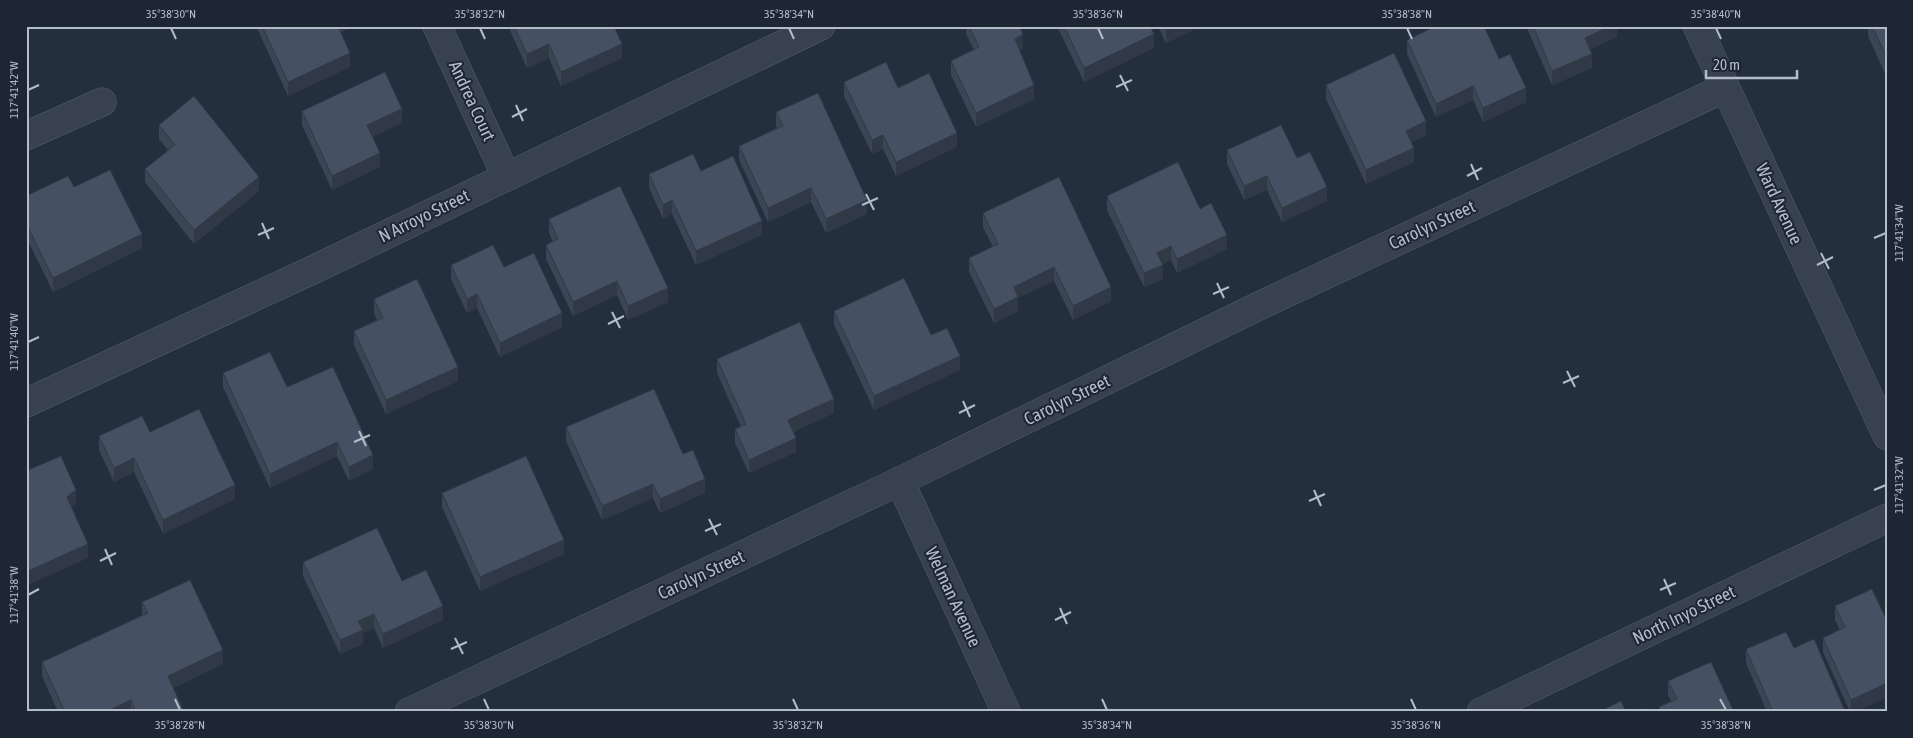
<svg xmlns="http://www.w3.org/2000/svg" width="1913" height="738" font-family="'Asap Condensed',sans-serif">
	<rect width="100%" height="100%" fill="#242f3e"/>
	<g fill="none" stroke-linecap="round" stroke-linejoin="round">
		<defs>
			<g id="minor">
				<path d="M437,26L506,176"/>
				<path d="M1697,26L1887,436"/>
				<path d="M26,136L102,102"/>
				<path d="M26,403L321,266L821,26"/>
				<path d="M900,481L1006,712"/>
				<path d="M409,712L900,481L1263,304L1725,88"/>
				<path d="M1481,712L1887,518"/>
			</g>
		</defs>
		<use href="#minor" stroke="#565f6c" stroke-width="29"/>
		<use href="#minor" stroke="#38414e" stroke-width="28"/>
	</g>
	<g fill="#3b4654">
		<path d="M256,26H353L341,32L350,67L288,96Z"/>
		<path d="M508,26H614L622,58L561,86L549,58L527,68Z"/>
		<path d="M966,26H1019L1023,48L1019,50L1034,99L976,127L951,75V61L974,50L966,34Z"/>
		<path d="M1057,26H1150L1154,48L1084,82Z"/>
		<path d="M1158,26H1201L1166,43Z"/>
		<path d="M1526,26H1617V37L1590,49L1592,68L1552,85Z"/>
		<path d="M1868,26H1887V78L1868,36Z"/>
		<path d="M1407,40L1499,59L1526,102L1483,122L1473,100L1436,117L1407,54Z"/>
		<path d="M844,82L898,88L957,147L896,176L883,149L872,154L844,96Z"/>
		<path d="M1326,85L1426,135L1411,142L1414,162L1366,184L1326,99Z"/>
		<path d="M302,111L402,123L372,137L380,167L332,190L302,125Z"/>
		<path d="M776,112L867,214L826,233L811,202L768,222L739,160V146L777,128L776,126Z"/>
		<path d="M159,125L259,191L194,244L145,182V169L168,150L159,139Z"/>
		<path d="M1227,150L1297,158L1327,201L1282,222L1267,190L1244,200L1227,164Z"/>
		<path d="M701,171L762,235L696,265L672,214L663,219L649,188V174Z"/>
		<path d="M26,196L142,248L53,292L26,237Z"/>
		<path d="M1107,196L1200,209L1227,249L1177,273L1171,260L1162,264L1163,279L1144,287L1107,210Z"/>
		<path d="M983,213L1111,301L1073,320L1054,281L1018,298V311L994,323L969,272V258L993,247L983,227Z"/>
		<path d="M549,219L668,302L628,320L617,295L573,316L546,259V245L553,242L549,233Z"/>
		<path d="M451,265L504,267L562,327L500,357L477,308L467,313L451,279Z"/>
		<path d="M374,299L458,381L386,414L354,345V331L377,320L374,313Z"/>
		<path d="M834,311L960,370L874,410L834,325Z"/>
		<path d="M717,359L834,413L793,432L796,452L749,473L735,443V429L741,427L717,373Z"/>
		<path d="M223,373L287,387L373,469L349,481L337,456L270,488L223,387Z"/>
		<path d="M566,427L683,454L705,493L660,513L653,498L602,520L566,441Z"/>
		<path d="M150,432L235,499L163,534L134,472L114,482L99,450V436Z"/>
		<path d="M442,493L564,554L480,591L442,507Z"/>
		<path d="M303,562L402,581L443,620L383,648L374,628L363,633V644L340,654L303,576Z"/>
		<path d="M142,602L223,664L173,688L184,712H58L42,676V662L142,615Z"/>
		<path d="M1835,606L1887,621V697L1856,712H1850L1823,652V638L1840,630L1835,620Z"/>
		<path d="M1794,648L1845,712H1767L1746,663V649Z"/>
		<path d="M1668,681L1734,712H1659V707L1671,701L1668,695Z"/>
	</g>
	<g fill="#303945">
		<path d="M335,26H353L335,34Z"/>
		<path d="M1172,26H1201L1166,43V29Z"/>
		<path d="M1610,26H1617V37L1585,51V38Z"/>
		<path d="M1023,34V48L1015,53V39Z"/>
		<path d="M1154,34V48L1084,82V68Z"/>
		<path d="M549,44V58L527,68V54Z"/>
		<path d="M622,44V58L561,86V72Z"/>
		<path d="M350,53V67L288,96V82Z"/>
		<path d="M1592,54V68L1552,85V71Z"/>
		<path d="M1034,85V99L976,127V113Z"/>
		<path d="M1473,86V100L1436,117V104Z"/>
		<path d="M1526,88V102L1483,122V108Z"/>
		<path d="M402,109V123L367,139V125Z"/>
		<path d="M1426,121V135L1406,145V131Z"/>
		<path d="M957,133V147L896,176V162Z"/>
		<path d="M883,135V149L872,154V140Z"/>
		<path d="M1414,148V162L1366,184V170Z"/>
		<path d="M380,153V167L332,190V176Z"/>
		<path d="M1267,176V190L1244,200V186Z"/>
		<path d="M259,177V191L194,244V230Z"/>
		<path d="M1327,187V201L1282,222V208Z"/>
		<path d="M811,188V202L768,222V208Z"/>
		<path d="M672,200V214L663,219V205Z"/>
		<path d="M867,200V214L826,233V219Z"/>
		<path d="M762,221V235L696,265V251Z"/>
		<path d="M142,234V248L53,292V278Z"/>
		<path d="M1227,235V249L1177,273V259Z"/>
		<path d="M1171,246V260L1157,267V253Z"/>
		<path d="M1163,265V279L1144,287V273Z"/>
		<path d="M1054,267V281L1018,298V311L994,323V309L1014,287Z"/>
		<path d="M617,281V295L573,316V302Z"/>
		<path d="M1111,287V301L1073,320V306Z"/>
		<path d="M668,288V302L628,320V306Z"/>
		<path d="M477,294V308L467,313V299Z"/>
		<path d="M562,313V327L500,357V343Z"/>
		<path d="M960,356V370L874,410V396Z"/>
		<path d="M458,367V381L386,414V400Z"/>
		<path d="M834,399V413L788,434V420Z"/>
		<path d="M796,438V452L749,473V460Z"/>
		<path d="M337,442V456L270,488V474Z"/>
		<path d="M373,455V469L349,481V467Z"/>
		<path d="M134,458V472L114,482V468Z"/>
		<path d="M705,479V493L660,513V499Z"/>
		<path d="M653,484V498L602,520V506Z"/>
		<path d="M235,485V499L163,534V520Z"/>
		<path d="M76,490V504L67,511V497Z"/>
		<path d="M564,540V554L480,591V577Z"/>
		<path d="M88,544V558L26,586V572Z"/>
		<path d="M443,606V620L383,648V634Z"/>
		<path d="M374,614V628L363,633V644L340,654V640L358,621Z"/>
		<path d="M223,650V664L168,690V676Z"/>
		<path d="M1887,683V697L1856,712H1851V700Z"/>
		<path d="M131,700V712H112V709Z"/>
	</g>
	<g fill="#455162" stroke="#303945">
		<path d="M262,26H338L350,53L288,82Z"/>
		<path d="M514,26H614L622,44L561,72L549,44L527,54Z"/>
		<path d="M969,26H1019L1023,34L1015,39L1034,85L976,113L951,61L979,47Z"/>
		<path d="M1064,26H1150L1154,34L1084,68Z"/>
		<path d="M1165,26H1172L1166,29Z"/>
		<path d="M1436,26H1484L1499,59L1510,54L1526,88L1483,108L1473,86L1436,104L1407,40Z"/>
		<path d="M1533,26H1610L1585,38L1592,54L1552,71Z"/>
		<path d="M1872,26H1887V58Z"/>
		<path d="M1394,53L1426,121L1406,131L1414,148L1366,170L1326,85Z"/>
		<path d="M886,62L898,88L929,73L957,133L896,162L883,135L872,140L844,82Z"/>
		<path d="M385,72L402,109L367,125L380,153L332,176L302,111Z"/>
		<path d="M818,93L867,200L826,219L811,188L768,208L739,146L783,126L776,112Z"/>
		<path d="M194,96L259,177L194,230L145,169L175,145L159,125Z"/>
		<path d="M1281,125L1297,158L1310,152L1327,187L1282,208L1267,176L1244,186L1227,150Z"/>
		<path d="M693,154L701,171L733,156L762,221L696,251L672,200L663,205L649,174Z"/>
		<path d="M1178,162L1200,209L1211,203L1227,235L1177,259L1171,246L1157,253L1163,265L1144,273L1107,196Z"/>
		<path d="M110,170L142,234L53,278L26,223V196L68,176L74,187Z"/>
		<path d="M1059,177L1111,287L1073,306L1054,267L1014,287L1018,297L994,309L969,258L998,244L983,213Z"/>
		<path d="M620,186L668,288L628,306L617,281L573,302L546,245L558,239L549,219Z"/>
		<path d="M493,245L504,267L534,253L562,313L500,343L477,294L467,299L451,265Z"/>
		<path d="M904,278L931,335L947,328L960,356L874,396L834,311Z"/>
		<path d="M417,279L458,367L386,400L354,331L383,318L374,299Z"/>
		<path d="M800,322L834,399L788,420L796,438L749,460L735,429L746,424L717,359Z"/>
		<path d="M270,352L287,387L333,367L373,455L349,467L337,442L270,474L223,373Z"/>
		<path d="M654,389L683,454L693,450L705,479L660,499L653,484L602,506L566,427Z"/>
		<path d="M199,409L235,485L163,520L134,458L114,468L99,436L142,416L150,432Z"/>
		<path d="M61,456L76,490L67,497L88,544L26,572V471Z"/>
		<path d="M526,456L564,540L480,577L442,493Z"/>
		<path d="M377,528L402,581L426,570L443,606L383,634L374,614L358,621L363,630L340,640L303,562Z"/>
		<path d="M190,580L223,650L168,676L184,712H136L131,700L112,709L113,712H65L42,662L148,613L142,602Z"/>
		<path d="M1872,589L1887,621V683L1851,700L1823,638L1845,627L1835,606Z"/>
		<path d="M1786,632L1794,648L1814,639L1845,711L1773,712L1746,649Z"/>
		<path d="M1711,662L1734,712H1661L1659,707L1677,699L1668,681Z"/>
		<path d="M1621,701L1626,712H1599Z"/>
		<path d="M1646,708L1648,712H1638Z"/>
	</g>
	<path fill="none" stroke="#b4bcc9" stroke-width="2" d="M171,28L176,39M480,28L485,39M789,28L794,39M1098,28L1103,39M1407,28L1412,39M1716,28L1721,39M1120,75L1128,91M1116,87L1132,80M28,90L39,85M516,105L523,121M512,117L527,109M1471,164L1478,180M1467,176L1482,168M866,194L874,210M862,205L878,198M262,223L269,239M258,235L274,228M1874,238L1886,233M1821,253L1829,269M1817,265L1833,257M1217,283L1224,298M1213,294L1229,287M612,312L620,328M608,324L624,316M28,342L39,337M1567,371L1575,387M1563,383L1579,376M963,401L970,417M959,413L975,405M359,431L366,446M354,442L370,435M1314,490L1321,506M1874,490L1886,485M1309,501L1325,494M709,519L717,535M705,531L721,524M105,549L112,565M100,561L116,553M1664,579L1671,595M1660,590L1676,583M28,595L39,589M1060,608L1067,624M1055,620L1071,612M455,638L463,654M451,649L467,642M175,699L180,710M484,699L489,710M793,699L798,710M1102,699L1107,710M1411,699L1416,710M1720,699L1726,710"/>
	<g text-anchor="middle" stroke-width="4" stroke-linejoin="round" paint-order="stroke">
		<g font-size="18" fill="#b4bcc9" stroke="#1d2633">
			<text transform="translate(472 101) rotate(65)" y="6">Andrea Court</text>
			<text transform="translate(1779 204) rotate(65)" y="6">Ward Avenue</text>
			<text transform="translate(424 216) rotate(-26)" y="6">N Arroyo Street</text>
			<text transform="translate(1432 225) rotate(-25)" y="6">Carolyn Street</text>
			<text transform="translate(1067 400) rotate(-26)" y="6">Carolyn Street</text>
			<text transform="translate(701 575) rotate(-25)" y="6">Carolyn Street</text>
			<text transform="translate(953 597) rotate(65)" y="6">Welman Avenue</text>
			<text transform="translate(1684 615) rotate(-26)" y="6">North Inyo Street</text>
		</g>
	</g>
	<rect width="1913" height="738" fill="none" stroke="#1d2633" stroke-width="55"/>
	<path d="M1706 70v8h91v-8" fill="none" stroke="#b4bcc9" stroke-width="2.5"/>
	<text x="1713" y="70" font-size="15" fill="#b4bcc9" stroke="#1d2633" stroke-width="4" paint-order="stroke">20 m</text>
	<rect x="28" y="28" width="1858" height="682" fill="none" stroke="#b4bcc9" stroke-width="2"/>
	<g font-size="12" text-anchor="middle" fill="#b4bcc9">
		<text x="171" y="18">35°38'30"N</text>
		<text x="480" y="18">35°38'32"N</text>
		<text x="789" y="18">35°38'34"N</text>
		<text x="1098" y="18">35°38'36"N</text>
		<text x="1407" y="18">35°38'38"N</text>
		<text x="1716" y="18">35°38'40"N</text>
		<text transform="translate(14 90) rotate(-90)" y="4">117°41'42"W</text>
		<text transform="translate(1899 233) rotate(-90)" y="4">117°41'34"W</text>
		<text transform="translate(14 342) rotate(-90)" y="4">117°41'40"W</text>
		<text transform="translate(1899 485) rotate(-90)" y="4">117°41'32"W</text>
		<text transform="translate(14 595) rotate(-90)" y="4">117°41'38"W</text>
		<text x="180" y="729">35°38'28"N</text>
		<text x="489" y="729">35°38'30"N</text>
		<text x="798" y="729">35°38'32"N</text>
		<text x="1107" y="729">35°38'34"N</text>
		<text x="1416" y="729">35°38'36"N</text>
		<text x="1726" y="729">35°38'38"N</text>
	</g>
</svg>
